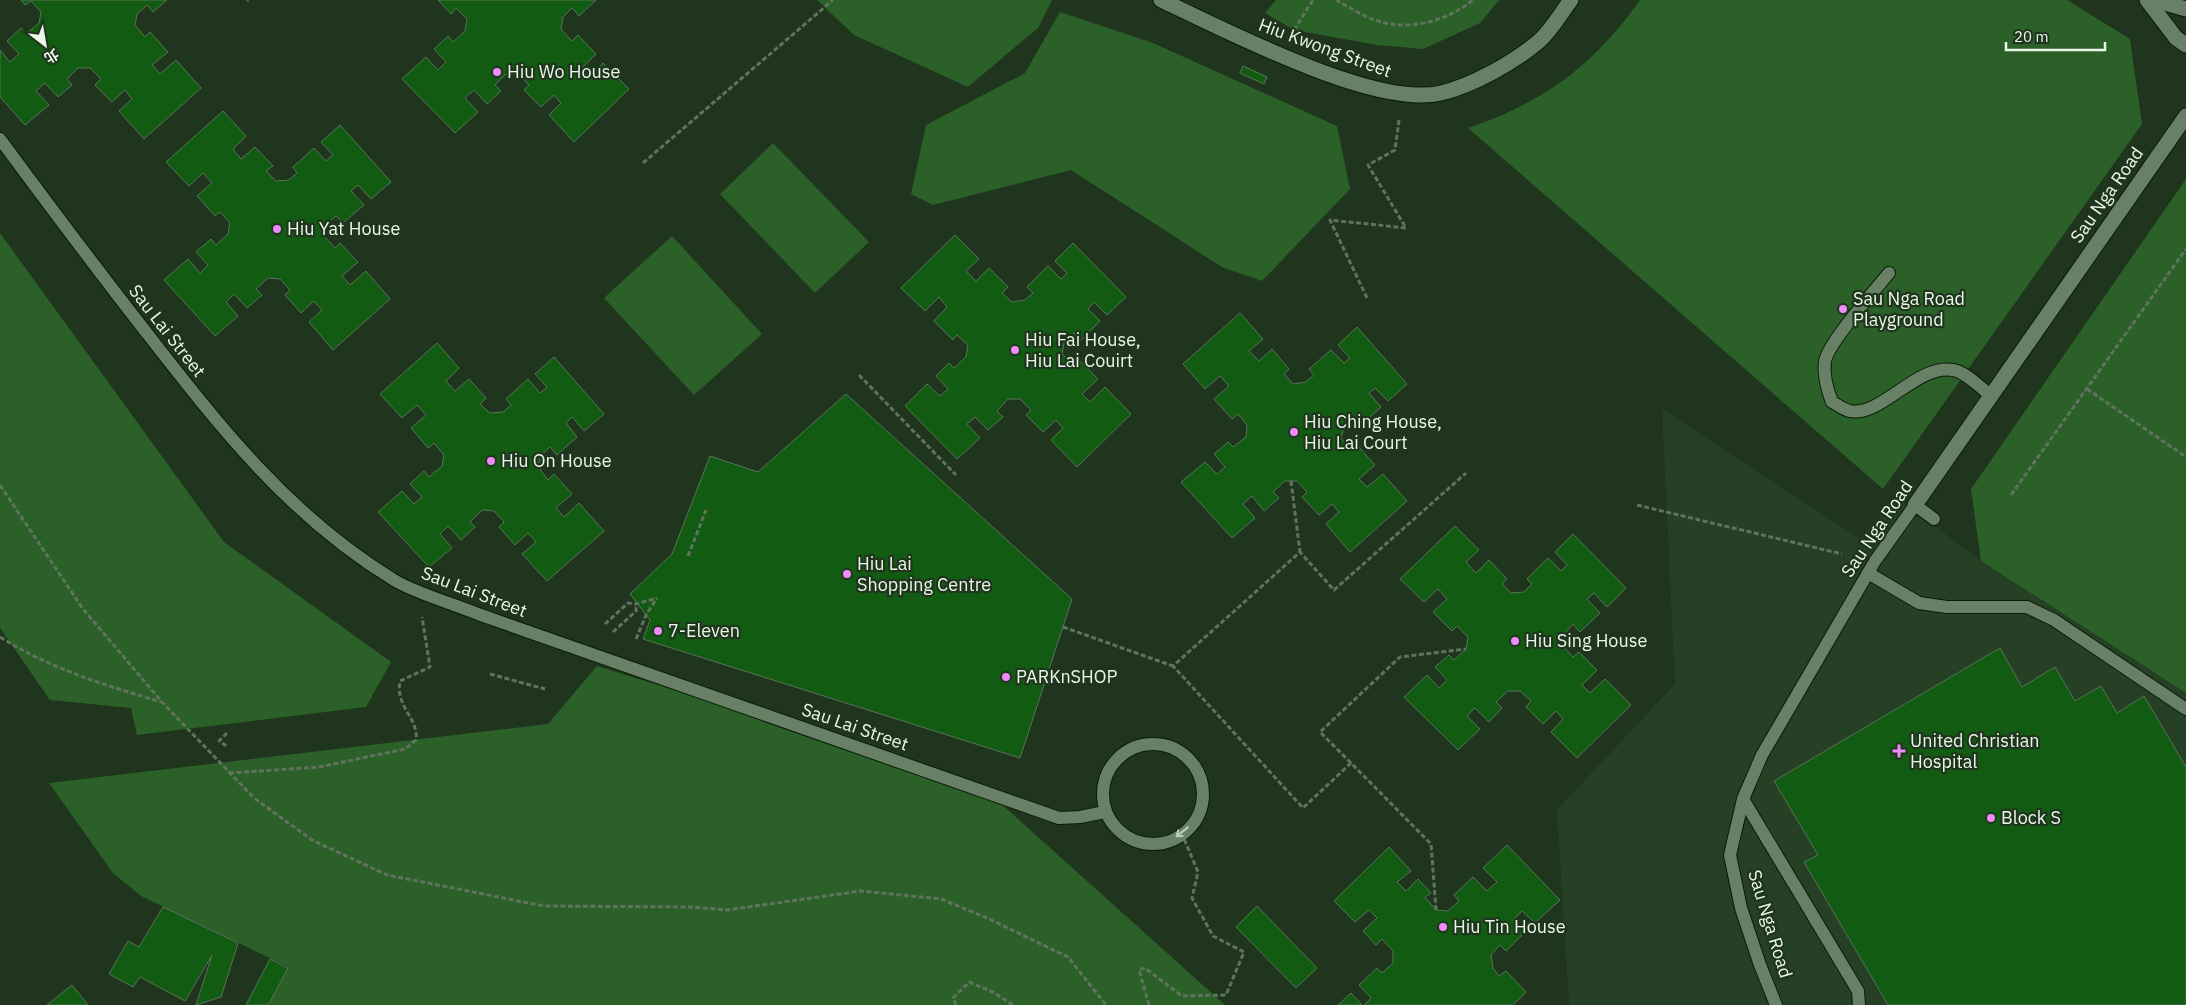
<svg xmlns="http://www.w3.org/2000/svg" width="2186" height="1005" font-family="'IBM Plex Sans','Noto Sans TC',sans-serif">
	<rect width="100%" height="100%" fill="#20351e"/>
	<path fill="#254024" d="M1662,409L1860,539L1896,497L1981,561L2186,693V1005H1569L1557,810L1675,684Z"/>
	<g fill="#2b6029">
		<path d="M817,0H1052L1038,28L968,87L854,35Z"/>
		<path d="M1276,0H1499L1480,23L1423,49L1377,45L1294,30L1265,13Z"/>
		<path d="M1640,0H2067L2130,39L2142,124L1883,489L1468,128C1543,103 1594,65 1640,0Z"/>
		<path d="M1060,12L1153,43L1337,126L1350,189L1262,281L1222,267L1071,170L933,205L911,194L926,125L1025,73Z"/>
		<path d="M773,143L869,242L815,293L720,194Z"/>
		<path d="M2186,179V693L1981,561L1971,489Z"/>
		<path d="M0,233L224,542L391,662L366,707L137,735L131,708L50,700L0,628Z"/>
		<path d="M672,236L762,334L694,395L604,298Z"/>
		<path d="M597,666L980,785L1225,1005H266L288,967L141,896L113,873L49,783L548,724Z"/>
	</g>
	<g fill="#115c12" stroke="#5b7259">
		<path d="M21,0H167L153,12L147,5L137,14L135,25L145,37L150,32L168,52L152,65L160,74L176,60L201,88L144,139L119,111L132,99L125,90L112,102L95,85L101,79L90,68H78L67,79L72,85L58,97L45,83L36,91L49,105L25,125L0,97V50L10,62L19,54L7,41L21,28L26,34L39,23L41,12L31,1L25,5Z"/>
		<path d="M438,0H596L579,16L572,8L563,17L561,29L572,41L578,35L596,54L581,69L589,77L603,63L629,89L574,142L549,115L561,103L554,95L541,107L524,90L529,85L518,74H506L495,85L501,91L487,104L474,90L465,98L478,112L455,133L402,79L426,57L438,70L446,62L434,49L448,36L453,42L465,31L467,19L456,8L451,14Z"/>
		<path d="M1243,66L1267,77L1264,84L1240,73Z"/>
		<path d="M223,111L246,136L233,149L241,159L255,147L273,166L266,171L276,181L289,180L297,173L293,167L314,148L326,161L333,155L321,142L340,125L391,182L371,199L358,185L351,191L364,205L343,223L336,216L327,224L324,236L335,248L340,243L358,262L342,276L350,285L366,271L390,299L333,350L309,322L322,310L314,301L301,313L285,295L290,290L280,279L268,278L256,289L262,295L247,308L234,294L226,302L238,316L215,336L164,280L188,259L200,273L208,265L196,252L211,239L216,245L228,234L230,223L220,212L215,216L197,196L212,183L203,173L189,186L166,162Z"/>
		<path d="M955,235L979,259L966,271L976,281L989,268L1008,287L1002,293L1012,302L1025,300L1033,293L1027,287L1048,266L1061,279L1067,273L1055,261L1073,243L1126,297L1107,315L1094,302L1088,309L1100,321L1080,341L1074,333L1064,343L1062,354L1074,366L1079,360L1098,379L1082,394L1090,402L1105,387L1131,414L1077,467L1051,440L1063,428L1056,420L1043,432L1026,415L1031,410L1020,399H1008L997,411L1003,417L988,430L975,417L967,424L980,438L957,459L905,406L927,384L940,396L948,389L936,376L949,363L954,368L966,357L968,345L957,335L953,340L934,321L947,307L939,297L925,311L901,288Z"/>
		<path d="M1240,313L1263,339L1249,351L1259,361L1272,349L1289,369L1284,374L1293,384L1306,382L1314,375L1309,369L1331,350L1344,363L1350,358L1338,345L1357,327L1407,384L1388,401L1375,388L1369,393L1381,407L1360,426L1353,418L1344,427L1341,438L1352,451L1357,445L1375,465L1359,479L1367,487L1383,474L1407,501L1350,552L1326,524L1339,512L1332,504L1319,515L1302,497L1307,492L1297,481H1285L1273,492L1279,498L1264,511L1252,496L1243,504L1255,518L1232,538L1181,482L1205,462L1217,474L1225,467L1214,454L1228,442L1233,447L1246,437L1247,425L1238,414L1232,419L1214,399L1229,386L1220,376L1205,389L1183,364Z"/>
		<path d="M437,343L459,368L446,381L455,391L469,379L486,398L480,404L490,413L503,412L511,405L506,399L528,379L540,393L547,387L535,374L554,357L604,414L584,431L572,417L566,423L577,437L557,455L550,447L541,456L538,467L548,480L554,474L572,494L556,508L564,517L579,503L604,531L547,581L522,554L536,542L528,533L515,545L499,527L504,522L494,511L482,510L470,522L475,527L461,540L448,526L440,534L452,548L429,567L378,512L402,491L414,504L422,497L410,484L424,471L429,477L442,466L444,455L434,443L428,448L411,428L426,415L417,405L402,418L380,394Z"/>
		<path d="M846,394L1072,599L1020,758L643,639L650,620L630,594L672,554L710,456L758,472Z"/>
		<path d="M1455,526L1479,550L1466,562L1476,573L1489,560L1507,579L1502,584L1511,593L1524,592L1532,584L1527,579L1548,558L1561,571L1567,565L1555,552L1573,534L1626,588L1607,607L1594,593L1587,599L1600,613L1580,632L1573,624L1564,634L1562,645L1573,657L1579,652L1597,670L1582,685L1590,693L1605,679L1631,705L1577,758L1551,732L1563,719L1556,711L1543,724L1526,707L1531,701L1520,691H1508L1496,702L1502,708L1489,722L1475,708L1467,716L1480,729L1458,750L1404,697L1427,675L1439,688L1447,680L1435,667L1449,655L1454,660L1466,649L1468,637L1457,626L1452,631L1433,612L1447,599L1438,589L1424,602L1400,579Z"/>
		<path d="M2000,648L2022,687L2055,667L2075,701L2101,686L2117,713L2144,696L2186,767V1005H1888L1804,862L1818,855L1774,781Z"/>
		<path d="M1507,845L1560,900L1535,923L1522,911L1513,920L1525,932L1506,951L1500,945L1491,955L1493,968L1499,976L1506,971L1526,992L1513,1005H1364L1371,998L1359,985L1377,968L1382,973L1393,963V951L1382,939L1376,945L1363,931L1377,918L1369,910L1355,922L1334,901L1389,847L1411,871L1397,882L1406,891L1418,879L1431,893L1425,897L1436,910L1448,911L1459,901L1454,895L1473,877L1487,891L1497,882L1483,868Z"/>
		<path d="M1257,906L1317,968L1296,988L1236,927Z"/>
		<path d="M163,907L238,943L221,997L196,1005L212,955L185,1001L140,977L133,987L109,974L128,941L139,947Z"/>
		<path d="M270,959L288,968L270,1002L266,1005H246Z"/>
		<path d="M72,985L88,1005H47Z"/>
		<path d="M1351,993L1362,1005H1338Z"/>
	</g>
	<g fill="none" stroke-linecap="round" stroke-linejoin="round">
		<defs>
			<g id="lane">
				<path d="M0,139C48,204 96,268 146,332C220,427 289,516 394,580C415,593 454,604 478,614L1059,818L1080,817L1105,812"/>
				<path d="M1889,273C1875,290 1829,342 1825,361C1823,375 1827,389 1832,402C1838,405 1844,410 1850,411C1880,418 1918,363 1953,370C1966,372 1981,388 1991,396"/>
				<path d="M1868,573L1919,603L1947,607H2027L2054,620L2186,709"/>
				<circle cx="1153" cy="794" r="50"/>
				<path d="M1743,799L1858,991L1859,1005"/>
				<path d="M1776,1005L1760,965L1741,908L1730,855L1743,799L1762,755L1875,561L1915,505L1934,519"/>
			</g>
			<path id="street" d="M1915,505L2186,116"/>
			<g id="secondary">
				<path d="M1161,0C1224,29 1375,109 1441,93C1472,86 1514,62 1538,42C1551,31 1561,13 1571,0"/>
				<path d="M2147,0L2176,38L2186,45"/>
				<path d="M2155,0L2186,9"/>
			</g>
		</defs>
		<use href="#lane" stroke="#081c07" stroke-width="14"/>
		<use href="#street" stroke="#081c07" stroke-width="17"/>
		<use href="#secondary" stroke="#081c07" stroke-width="17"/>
		<g stroke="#60735e" stroke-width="3" stroke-dasharray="5 2.5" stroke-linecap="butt">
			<path d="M1336,0C1349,7 1364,17 1378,21C1410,31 1447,21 1473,0"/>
			<path d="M247,1L248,0"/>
			<path d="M1294,30L1313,0"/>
			<path d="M643,163L833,0"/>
			<path d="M1367,298L1330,220L1406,228L1368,165L1395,150L1399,120"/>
			<path d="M859,375L956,475"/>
			<path d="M2087,389L2186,457"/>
			<path d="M1291,481L1300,552"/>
			<path d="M0,485L83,609L162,702L254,798L312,840L387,875L544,906L692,907L727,910L861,891L941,899L987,918L1068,957L1106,1005"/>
			<path d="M2011,495L2186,249"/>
			<path d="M1637,505L1842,554"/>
			<path d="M688,556L706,510"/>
			<path d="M605,624L628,603L636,604L657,598"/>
			<path d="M1063,627L1173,666"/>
			<path d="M613,632L636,611V604"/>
			<path d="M0,637C53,670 102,684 161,702"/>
			<path d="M636,639L646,615L657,598"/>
			<path d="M490,674L545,689"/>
			<path d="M227,733L219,741L228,747"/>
			<path d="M1351,763L1320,732L1400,657L1466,649"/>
			<path d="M229,773L319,767L405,749L416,740C419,718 395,707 400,681L430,667L422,617"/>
			<path d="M1436,910L1431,844L1351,763L1303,808L1173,666L1300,552L1334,590L1466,473"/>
			<path d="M956,1005L953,998L969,982L993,992L1013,1005"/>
			<path d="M1149,1005L1139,970L1145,968L1182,996L1226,995L1244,952L1213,936L1192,898L1198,872L1182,834"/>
		</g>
		<use href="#lane" stroke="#688066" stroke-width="12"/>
		<use href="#street" stroke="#688066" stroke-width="15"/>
		<use href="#secondary" stroke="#688066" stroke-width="15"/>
	</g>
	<defs><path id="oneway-shaft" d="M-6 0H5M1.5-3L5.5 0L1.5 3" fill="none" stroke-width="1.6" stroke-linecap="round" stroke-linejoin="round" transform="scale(1.25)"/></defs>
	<use stroke="#bccebb" href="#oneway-shaft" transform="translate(1182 832) rotate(142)"/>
	<g fill="#ed8cf9" stroke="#20351e" stroke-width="2">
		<circle cx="497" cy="72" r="5"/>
		<circle cx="277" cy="229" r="5"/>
		<circle cx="1843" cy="309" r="5"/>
		<circle cx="1015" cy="350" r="5"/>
		<circle cx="1294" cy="432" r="5"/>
		<circle cx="491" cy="461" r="5"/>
		<circle cx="847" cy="574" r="5"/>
		<circle cx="658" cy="631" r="5"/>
		<circle cx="1515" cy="641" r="5"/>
		<circle cx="1006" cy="677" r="5"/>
		<path d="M1896.5 743.5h5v5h5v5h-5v5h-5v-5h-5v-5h5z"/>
		<circle cx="1991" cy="818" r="5"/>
		<circle cx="1443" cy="927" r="5"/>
	</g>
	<g text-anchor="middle" stroke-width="4.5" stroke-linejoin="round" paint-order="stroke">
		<g font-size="18" fill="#eaf8e9" stroke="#20351e">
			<text transform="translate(1325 48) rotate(20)" y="6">Hiu Kwong Street</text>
			<text transform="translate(2107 195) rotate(-55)" y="6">Sau Nga Road</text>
			<text transform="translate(167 331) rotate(52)" y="6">Sau Lai Street</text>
			<text transform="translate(1877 529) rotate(-56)" y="6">Sau Nga Road</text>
			<text transform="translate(474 592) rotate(21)" y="6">Sau Lai Street</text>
			<text transform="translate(855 727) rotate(19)" y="6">Sau Lai Street</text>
			<text transform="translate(1770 924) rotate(73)" y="6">Sau Nga Road</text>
		</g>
		<g font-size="18" fill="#eaf8e9" stroke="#20351e" text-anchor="start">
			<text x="507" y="78">Hiu Wo House</text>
			<text x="287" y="235">Hiu Yat House</text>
			<text x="1853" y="305">Sau Nga Road<tspan x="1853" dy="21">Playground</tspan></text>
			<text x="1025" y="346">Hiu Fai House,<tspan x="1025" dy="21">Hiu Lai Couirt</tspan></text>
			<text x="1304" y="428">Hiu Ching House,<tspan x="1304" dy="21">Hiu Lai Court</tspan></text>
			<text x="501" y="467">Hiu On House</text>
			<text x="857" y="570">Hiu Lai<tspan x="857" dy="21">Shopping Centre</tspan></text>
			<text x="668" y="637">7-Eleven</text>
			<text x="1525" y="647">Hiu Sing House</text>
			<text x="1016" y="683">PARKnSHOP</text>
			<text x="1910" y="747">United Christian<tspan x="1910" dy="21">Hospital</tspan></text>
			<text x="2001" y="824">Block S</text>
			<text x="1453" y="933">Hiu Tin House</text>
		</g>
	</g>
	<g transform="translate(45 45) rotate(149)" stroke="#20351e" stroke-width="4" paint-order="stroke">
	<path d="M0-4L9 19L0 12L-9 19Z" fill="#eaf8e9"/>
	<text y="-8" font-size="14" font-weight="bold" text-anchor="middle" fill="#eaf8e9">北</text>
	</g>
	<path d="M2006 42v8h99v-8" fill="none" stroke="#eaf8e9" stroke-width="2.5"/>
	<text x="2014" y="42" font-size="15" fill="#eaf8e9" stroke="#20351e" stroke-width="4" paint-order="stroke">20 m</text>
</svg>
